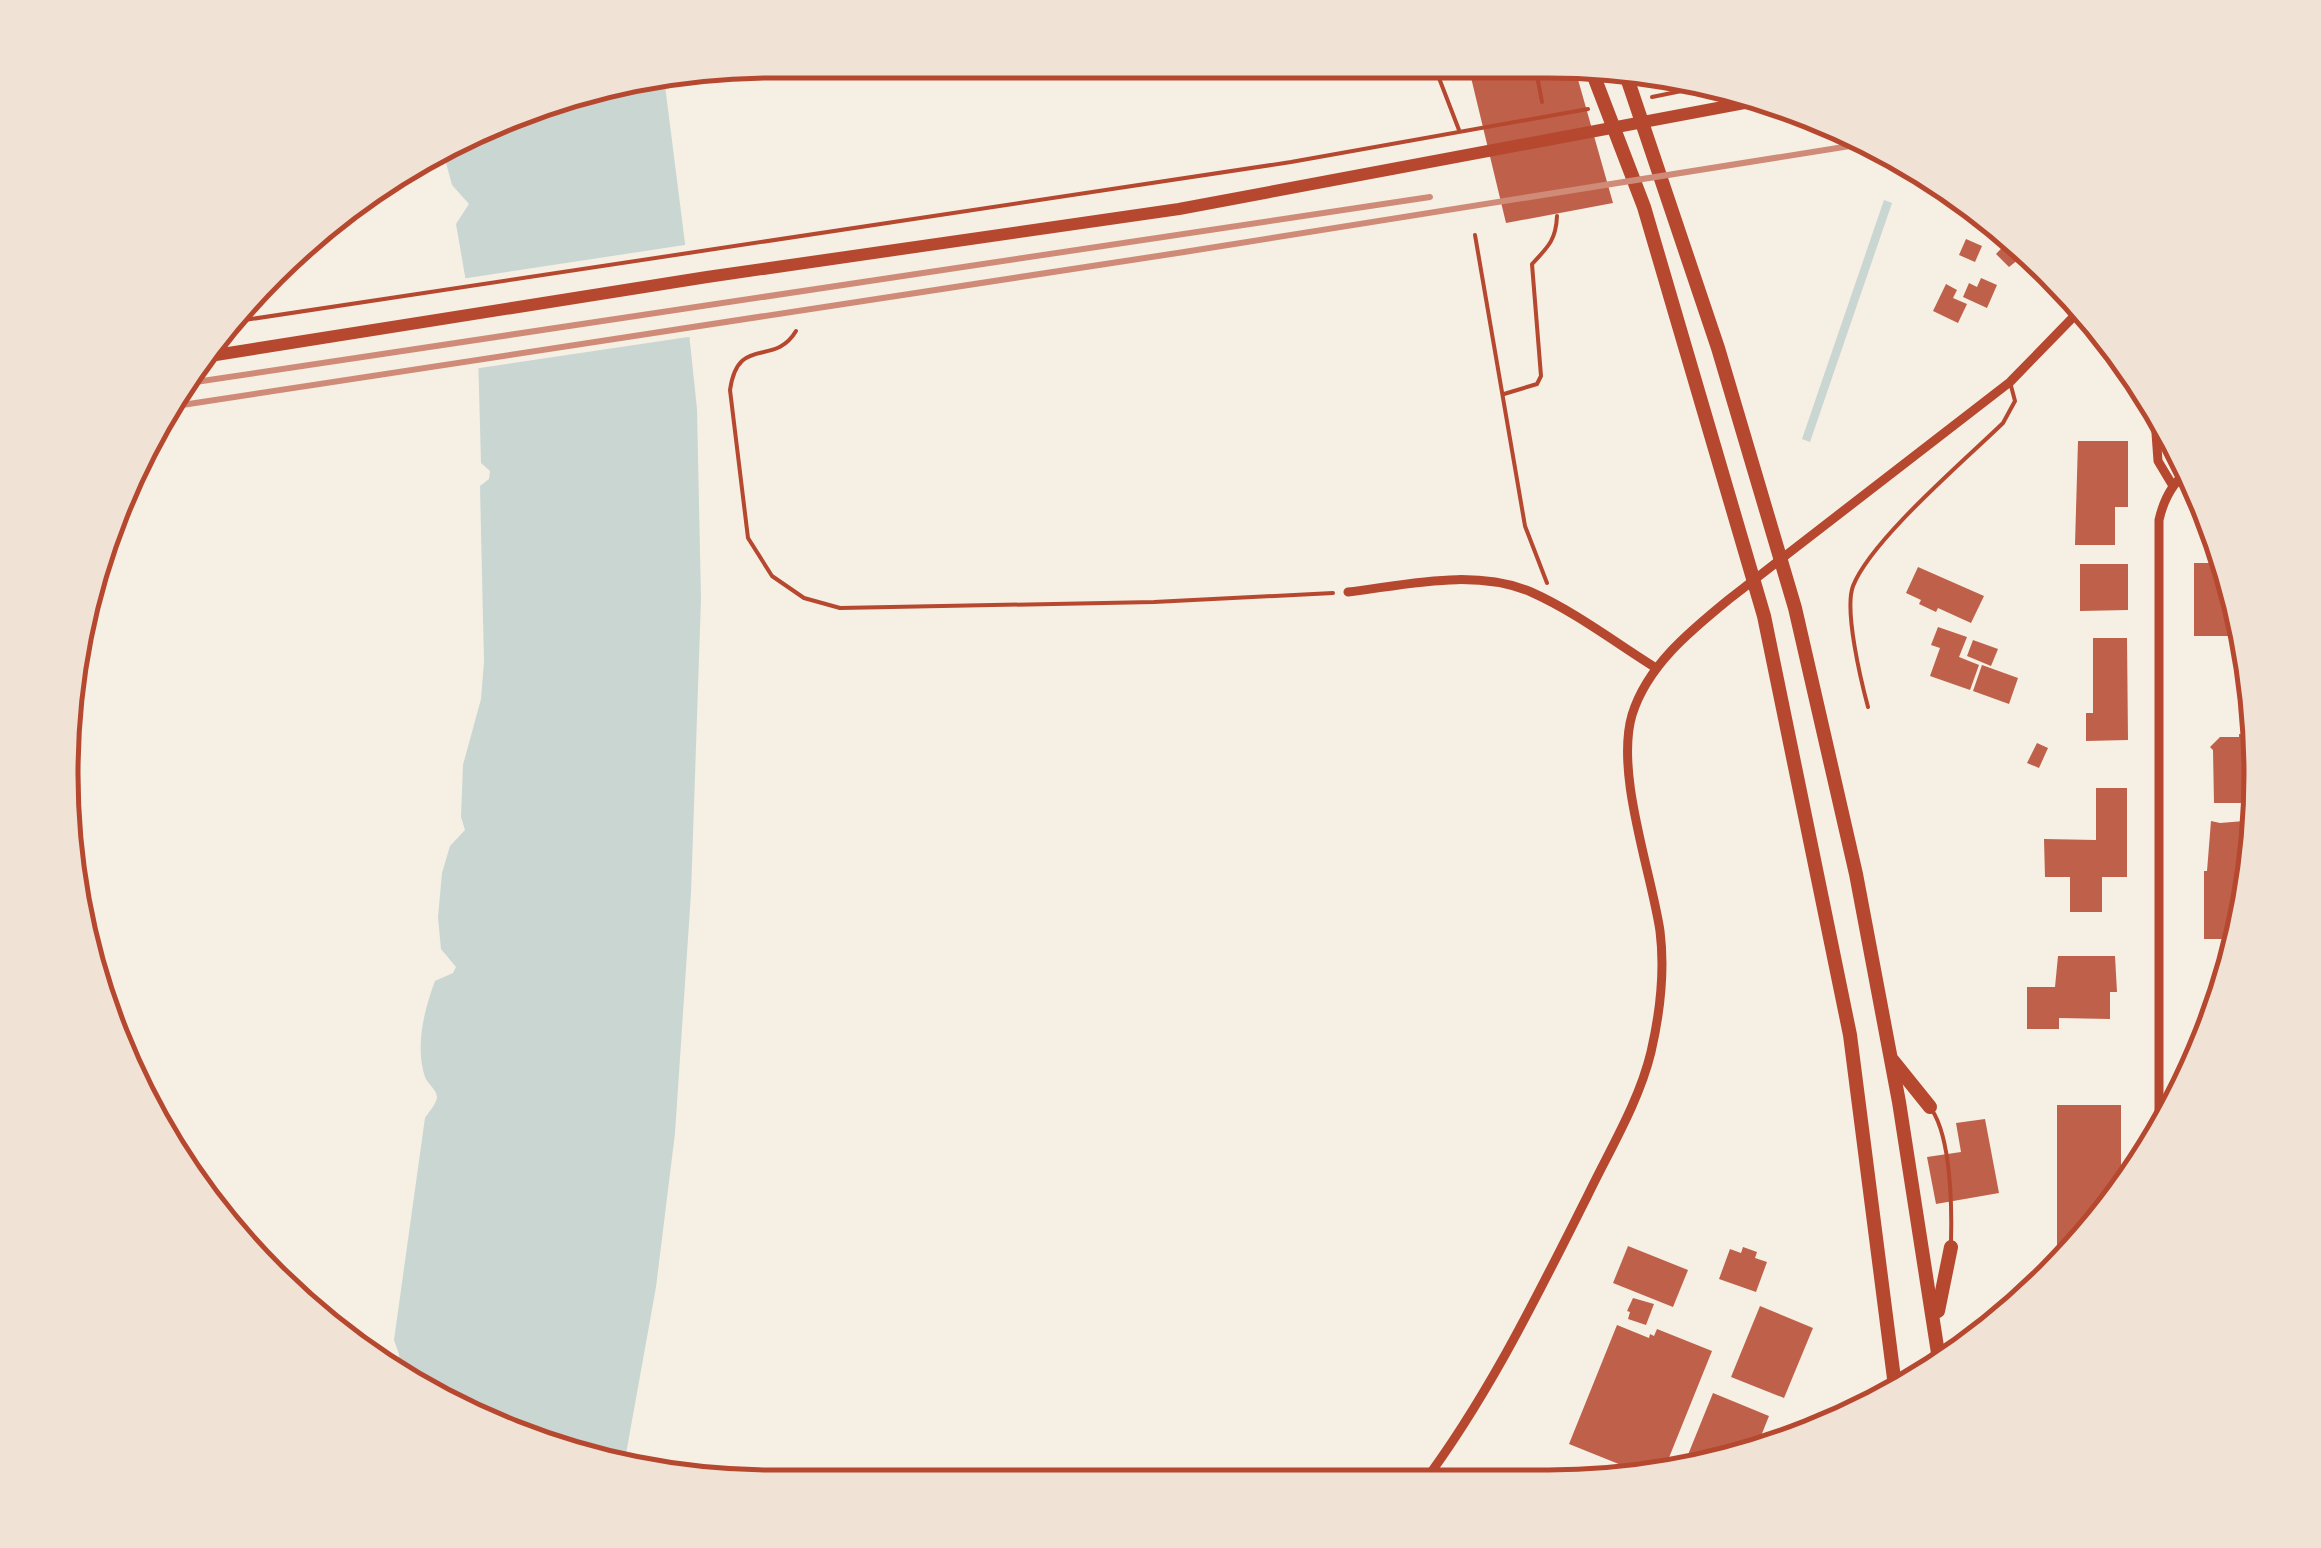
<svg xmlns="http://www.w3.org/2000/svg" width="2321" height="1548" font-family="Lora,serif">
	<rect width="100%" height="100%" fill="#f6efe4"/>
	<g fill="#c9d6d2">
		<path d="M664,78L687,259V314L697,409L701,599L691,893L675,1133L656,1287L624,1465L459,1415L399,1375V1354L394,1340L425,1118C428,1113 437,1103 437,1097C437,1090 427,1083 425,1077C415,1047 424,1010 435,981L453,973L456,967L441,949L438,917L442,873L450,846L465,830L461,817L463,765L481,699L484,662L480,486L489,479L490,471L481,463L478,351L456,224L469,204L452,185L442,148L545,98Z"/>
		<path d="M1884,200L1892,203L1810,442L1802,439Z"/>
	</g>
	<path fill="#f6efe4" d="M691,244L695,336L473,369L461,279Z"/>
	<g fill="#bf614a">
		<path d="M1468,65L1561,66L1565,80L1577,76L1613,203L1506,223Z"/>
		<path d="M2014,235L2029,251L2009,267L1996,254Z"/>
		<path d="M1966,239L1982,246L1975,262L1959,255Z"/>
		<path d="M1981,278L1997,285L1987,308L1963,297L1969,283L1977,287Z"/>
		<path d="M1946,284L1957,290L1953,298L1967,304L1958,323L1933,311Z"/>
		<path d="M2078,441H2128V507H2115V545H2075Z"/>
		<path d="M2194,563H2227L2237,590L2244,636H2194Z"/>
		<path d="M2080,564H2128V610L2080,611Z"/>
		<path d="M1918,567L1984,596L1971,623L1938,608L1936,612L1919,604L1921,600L1906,593Z"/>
		<path d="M1938,627L1967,637L1959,657L1979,665L1970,690L1930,676L1940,648L1931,645Z"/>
		<path d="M2093,638H2127L2128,740L2086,741V713H2093Z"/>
		<path d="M1973,640L1998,649L1991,666L1967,656Z"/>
		<path d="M1982,665L2018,678L2009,704L1973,691Z"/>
		<path d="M2239,734H2259L2257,803H2214L2213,750L2210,747L2220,737H2239Z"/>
		<path d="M2037,743L2048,748L2039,768L2027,763Z"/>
		<path d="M2096,788H2127V877H2102V912H2070V877H2045L2044,839L2096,840Z"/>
		<path d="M2256,820L2255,868L2238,939H2204V871H2207L2211,821L2220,823Z"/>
		<path d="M2058,956H2115L2117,992H2110V1019L2059,1018V1029H2027V987H2055Z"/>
		<path d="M2057,1105H2121V1193L2083,1245L2057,1270Z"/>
		<path d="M1985,1119L1999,1193L1936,1204L1927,1157L1961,1152L1956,1123Z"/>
		<path d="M1628,1246L1688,1270L1673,1307L1613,1283Z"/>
		<path d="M1743,1247L1757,1252L1755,1258L1767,1262L1756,1292L1719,1279L1730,1249L1741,1253Z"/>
		<path d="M1633,1298L1654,1304L1646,1325L1628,1319L1630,1312L1627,1311Z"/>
		<path d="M1760,1306L1813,1328L1784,1398L1731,1377Z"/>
		<path d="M1617,1325L1649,1338L1650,1334L1654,1336L1657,1329L1712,1351L1662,1475L1651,1477L1569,1444Z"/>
		<path d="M1713,1393L1769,1416L1753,1456L1731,1464L1681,1472Z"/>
	</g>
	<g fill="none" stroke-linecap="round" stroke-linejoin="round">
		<g stroke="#b5482f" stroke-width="4">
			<path d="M1434,65L1459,130"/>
			<path d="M1535,65L1542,102"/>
			<path d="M1652,97L1706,86"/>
			<path d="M1475,235L1525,526L1547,583"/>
			<path d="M225,323L1291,162L1588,109"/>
			<path d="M796,331C774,368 738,334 730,390L748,538L772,576L804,598L840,608L1154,602L1333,593"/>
			<path d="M1504,394L1537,384L1541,376L1532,264C1548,247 1556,240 1557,216"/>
		</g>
		<g stroke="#b5482f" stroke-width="4">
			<path d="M1868,707C1861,681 1844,610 1853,586C1871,540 1965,460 2003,423L2015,401L2010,382"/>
			<path d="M1932,1110C1951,1139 1952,1207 1951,1242"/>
		</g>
		<g stroke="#b5482f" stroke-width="9">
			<path d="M2154,405L2158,461L2173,486"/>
			<path d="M1348,592C1406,585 1474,568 1531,592C1574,611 1616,643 1656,668"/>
			<path d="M2166,1129L2159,1114V520C2164,498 2173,481 2191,469"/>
			<path d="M1421,1486C1488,1397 1537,1296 1587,1197C1609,1151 1639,1102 1651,1052C1660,1013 1665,971 1660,931C1651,871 1615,773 1632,715C1647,666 1690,631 1728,600L2010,382L2083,307"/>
		</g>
		<path stroke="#b5482f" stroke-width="12" d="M197,358L707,277L1179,209L1755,101"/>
		<g stroke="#b5482f" stroke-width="14">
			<path d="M1590,66L1644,207L1764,616L1850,1035L1896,1394"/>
			<path d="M1623,66L1718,348L1795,608L1856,874L1899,1102L1940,1366"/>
			<path d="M1893,1061L1930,1107"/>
			<path d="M1938,1311L1951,1247"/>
		</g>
		<g stroke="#cf8b77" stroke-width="6">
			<path d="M182,384L1430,197"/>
			<path d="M169,407L1184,252L1875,142"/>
		</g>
	</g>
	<path d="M0 0H2321V1548H0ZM774 78H1548A696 696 0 0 1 2244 774V774A696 696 0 0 1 1548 1470H774A696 696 0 0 1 78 774V774A696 696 0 0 1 774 78Z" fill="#f1e2d6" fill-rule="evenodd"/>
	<path fill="none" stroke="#b5482f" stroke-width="5" d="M774 78H1548A696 696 0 0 1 2244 774V774A696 696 0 0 1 1548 1470H774A696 696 0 0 1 78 774V774A696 696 0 0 1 774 78Z"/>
</svg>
